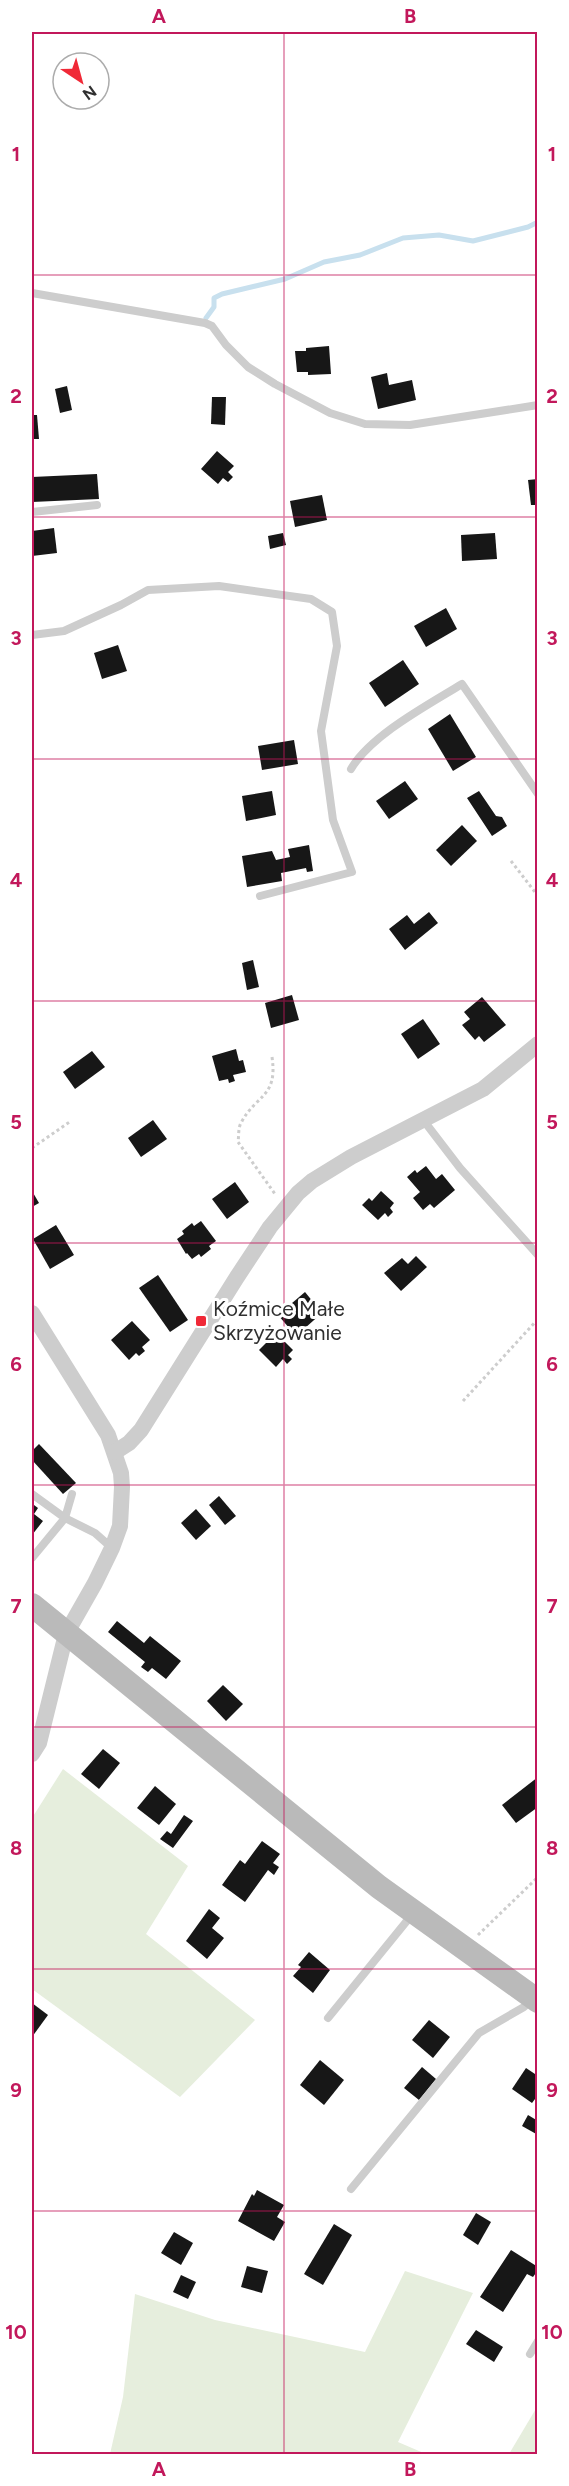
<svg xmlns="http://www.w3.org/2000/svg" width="569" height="2486" font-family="Figtree,sans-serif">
	<rect width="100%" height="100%" fill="#fff"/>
	<g fill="#e6eedd">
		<path d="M63,1769L188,1866L146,1934L255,2020L180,2097L32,1989V1818Z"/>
		<path d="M405,2271L473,2293L398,2442L426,2454H110L123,2397L135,2294L215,2320L365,2352Z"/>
		<path d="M537,2407V2454H509Z"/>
	</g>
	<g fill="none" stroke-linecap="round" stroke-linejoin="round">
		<path stroke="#c8e0ee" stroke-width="5" d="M206,318L214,307V298L222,294L285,279L324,262L360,255L403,238L439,235L473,241L528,227L538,222"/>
	</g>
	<g fill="#171717">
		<path d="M329,346L331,374L308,375V372H297L295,351H306V348Z"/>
		<path d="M387,373L389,385L412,380L416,400L378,409L371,377Z"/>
		<path d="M67,386L72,410L60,413L55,389Z"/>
		<path d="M212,397H226L225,425L211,424Z"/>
		<path d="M32,415H37L39,439H32Z"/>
		<path d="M217,451L234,466L228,472L233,477L228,482L223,478L218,484L201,469Z"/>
		<path d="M97,474L99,499L32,502V477Z"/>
		<path d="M538,479V505H531L528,480Z"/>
		<path d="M322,495L327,520L295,527L290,501Z"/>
		<path d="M54,528L57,553L32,556V531Z"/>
		<path d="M283,533L286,545L270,549L268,536Z"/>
		<path d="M495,533L497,559L462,561L461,535Z"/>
		<path d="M446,608L457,629L426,647L414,626Z"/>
		<path d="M118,645L127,671L102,679L94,653Z"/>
		<path d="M403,660L419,684L385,707L369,683Z"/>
		<path d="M450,714L476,757L453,771L428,729Z"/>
		<path d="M294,740L298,764L262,770L258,746Z"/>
		<path d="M405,781L418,799L389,819L376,801Z"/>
		<path d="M272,791L276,815L246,821L242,796Z"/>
		<path d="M479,791L496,816L502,817L507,826L492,836L467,798Z"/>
		<path d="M462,825L477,841L451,866L436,850Z"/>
		<path d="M309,845L313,871L307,872L306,868L281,873L282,881L247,887L242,856L272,851L276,860L290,857L288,849Z"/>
		<path d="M429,912L438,923L405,950L389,929L407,915L414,924Z"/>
		<path d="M253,960L259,987L247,990L242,963Z"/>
		<path d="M292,995L299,1020L271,1028L265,1003Z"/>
		<path d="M482,997L506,1025L484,1042L479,1036L475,1040L462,1025L470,1019L464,1012Z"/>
		<path d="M423,1019L440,1044L418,1059L401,1034Z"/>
		<path d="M236,1049L239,1061L243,1060L246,1072L233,1075L235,1081L229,1083L228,1079L219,1081L212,1056Z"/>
		<path d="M92,1051L105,1067L75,1089L63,1072Z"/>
		<path d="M153,1120L167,1139L141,1157L128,1138Z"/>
		<path d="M426,1166L436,1179L442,1174L455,1190L434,1208L430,1204L423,1210L413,1198L420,1192L407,1177L415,1170L417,1173Z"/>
		<path d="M235,1182L249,1202L227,1219L212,1199Z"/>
		<path d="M32,1191L39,1203L32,1207Z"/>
		<path d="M381,1191L394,1203L390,1208L393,1212L388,1217L385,1213L378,1220L362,1205L369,1198L372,1201Z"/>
		<path d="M201,1221L216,1241L209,1246L211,1249L201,1257L199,1254L192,1259L187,1253L186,1254L177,1239L184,1234L182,1231L192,1223L194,1226Z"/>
		<path d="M56,1225L74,1255L50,1269L33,1239Z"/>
		<path d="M416,1256L427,1267L401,1291L384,1273L402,1258L408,1264Z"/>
		<path d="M158,1275L188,1320L170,1332L139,1288Z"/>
		<path d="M305,1292L322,1313L296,1336L278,1315Z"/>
		<path d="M132,1321L150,1340L142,1347L145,1351L139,1356L136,1353L129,1360L111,1340Z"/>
		<path d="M276,1333L293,1350L288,1355L292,1359L287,1364L283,1359L276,1367L259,1350Z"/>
		<path d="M39,1444L76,1483L63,1494L32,1460V1451Z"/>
		<path d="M219,1496L236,1516L225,1525L209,1505Z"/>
		<path d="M34,1505L38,1508L34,1514L43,1521L32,1535V1508Z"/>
		<path d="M196,1509L211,1526L196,1540L181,1523Z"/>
		<path d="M117,1621L144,1643L150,1636L181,1661L166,1679L152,1668L148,1672L141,1667L145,1662L108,1632Z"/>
		<path d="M223,1685L243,1704L226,1721L207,1701Z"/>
		<path d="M103,1749L120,1763L99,1789L81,1774Z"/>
		<path d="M538,1777V1807L516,1823L502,1805Z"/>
		<path d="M155,1786L176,1804L159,1825L137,1808Z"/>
		<path d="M184,1815L193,1821L173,1848L160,1839L167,1831L171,1834Z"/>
		<path d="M262,1841L280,1854L273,1863L279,1867L274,1875L268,1870L245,1902L222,1885L240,1860L245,1864Z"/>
		<path d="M209,1909L220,1918L212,1928L224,1938L207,1959L186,1941Z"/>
		<path d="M309,1952L330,1970L313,1993L293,1976L301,1967L298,1965Z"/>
		<path d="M32,2003L48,2015L32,2037Z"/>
		<path d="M429,2020L450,2037L433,2058L412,2040Z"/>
		<path d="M320,2060L344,2080L324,2105L300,2085Z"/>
		<path d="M422,2067L436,2079L419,2100L404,2088Z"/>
		<path d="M526,2068L538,2076V2095L532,2103L512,2089Z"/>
		<path d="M528,2115L538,2121V2135L522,2126Z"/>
		<path d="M257,2190L284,2205L277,2217L285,2222L274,2241L238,2221L252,2194L254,2196Z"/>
		<path d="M476,2213L491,2222L478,2245L463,2235Z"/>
		<path d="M334,2224L352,2235L323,2285L304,2274Z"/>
		<path d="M174,2232L193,2243L181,2265L161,2253Z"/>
		<path d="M511,2250L538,2267V2270L533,2277L527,2274L503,2312L480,2297Z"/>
		<path d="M247,2266L268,2271L262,2293L241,2287Z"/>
		<path d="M181,2275L196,2282L188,2299L173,2292Z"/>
		<path d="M476,2330L503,2347L494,2362L466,2344Z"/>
	</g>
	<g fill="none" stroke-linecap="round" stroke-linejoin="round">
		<g stroke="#cdcdcd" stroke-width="3" stroke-dasharray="3 3" stroke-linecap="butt">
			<path d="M511,861L538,896"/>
			<path d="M272,1057C278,1098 256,1094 241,1123C238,1128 239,1136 238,1142L275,1194"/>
			<path d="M32,1148L71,1121"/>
			<path d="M463,1401L538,1319"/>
			<path d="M478,1935L538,1877"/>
		</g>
		<g stroke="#cdcdcd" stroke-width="8">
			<path d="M32,293L205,323L212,326L226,345L248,367L275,384L330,413L365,424L410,425L538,405"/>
			<path d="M32,512L97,505"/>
			<path d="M32,635L64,631L121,605L148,590L219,586L311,599L332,612L337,646L321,731L333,820L352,872L260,896"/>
			<path d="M351,769C371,735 428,705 462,684L538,794"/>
			<path d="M424,1121L460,1168L538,1255"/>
			<path d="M32,1494L65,1518L32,1558"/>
			<path d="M72,1494L65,1518L95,1533L112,1548"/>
			<path d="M328,2018L406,1922L412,1911"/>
			<path d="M351,2189L479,2033L524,2007L533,1998"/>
			<path d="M530,2354L538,2341"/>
		</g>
		<g stroke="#cdcdcd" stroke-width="16">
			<path d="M32,1313L108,1435L121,1473L122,1487L120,1526L112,1548L95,1583L66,1634L39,1743L32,1754"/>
			<path d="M115,1452L129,1443L141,1430L237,1277L270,1227L298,1193L312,1181L351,1157L483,1089L538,1044"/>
		</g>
		<path stroke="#bababa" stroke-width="24" d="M32,1605L379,1887L538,2001"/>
	</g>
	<path fill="none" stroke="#c2185b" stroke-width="1.5" stroke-opacity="0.55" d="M284,32V2454M32,275H538M32,517H538M32,759H538M32,1001H538M32,1243H538M32,1485H538M32,1727H538M32,1969H538M32,2211H538"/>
	<rect fill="#f02937" stroke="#fff" stroke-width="2" x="195" y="1315" width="12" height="12" rx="3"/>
	<g text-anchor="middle" stroke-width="6" stroke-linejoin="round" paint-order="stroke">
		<g font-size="21" fill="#303030" stroke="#fff" text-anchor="start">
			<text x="213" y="1316">Koźmice Małe<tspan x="213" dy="24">Skrzyżowanie</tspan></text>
		</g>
	</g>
	<rect width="569" height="2486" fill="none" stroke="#ffffff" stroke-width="66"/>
	<g transform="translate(81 81) rotate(144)"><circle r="28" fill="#ffffff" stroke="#acacac" stroke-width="1.5"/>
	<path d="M0-4.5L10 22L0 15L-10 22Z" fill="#f02937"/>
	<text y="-9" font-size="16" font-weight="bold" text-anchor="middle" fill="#303030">N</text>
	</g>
	<rect x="33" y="33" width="503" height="2420" fill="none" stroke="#c2185b" stroke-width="2"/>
	<g font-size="20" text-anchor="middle" font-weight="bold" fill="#c2185b">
		<text x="159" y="23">A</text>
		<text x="410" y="23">B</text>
		<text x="16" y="161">1</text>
		<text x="552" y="161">1</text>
		<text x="16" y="403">2</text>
		<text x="552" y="403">2</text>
		<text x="16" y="645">3</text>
		<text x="552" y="645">3</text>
		<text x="16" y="887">4</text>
		<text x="552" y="887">4</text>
		<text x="16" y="1129">5</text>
		<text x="552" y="1129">5</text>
		<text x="16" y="1371">6</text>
		<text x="552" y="1371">6</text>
		<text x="16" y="1613">7</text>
		<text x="552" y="1613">7</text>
		<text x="16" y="1855">8</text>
		<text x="552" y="1855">8</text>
		<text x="16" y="2097">9</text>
		<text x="552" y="2097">9</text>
		<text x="16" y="2339">10</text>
		<text x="552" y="2339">10</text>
		<text x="159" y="2476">A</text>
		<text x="410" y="2476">B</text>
	</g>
</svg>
